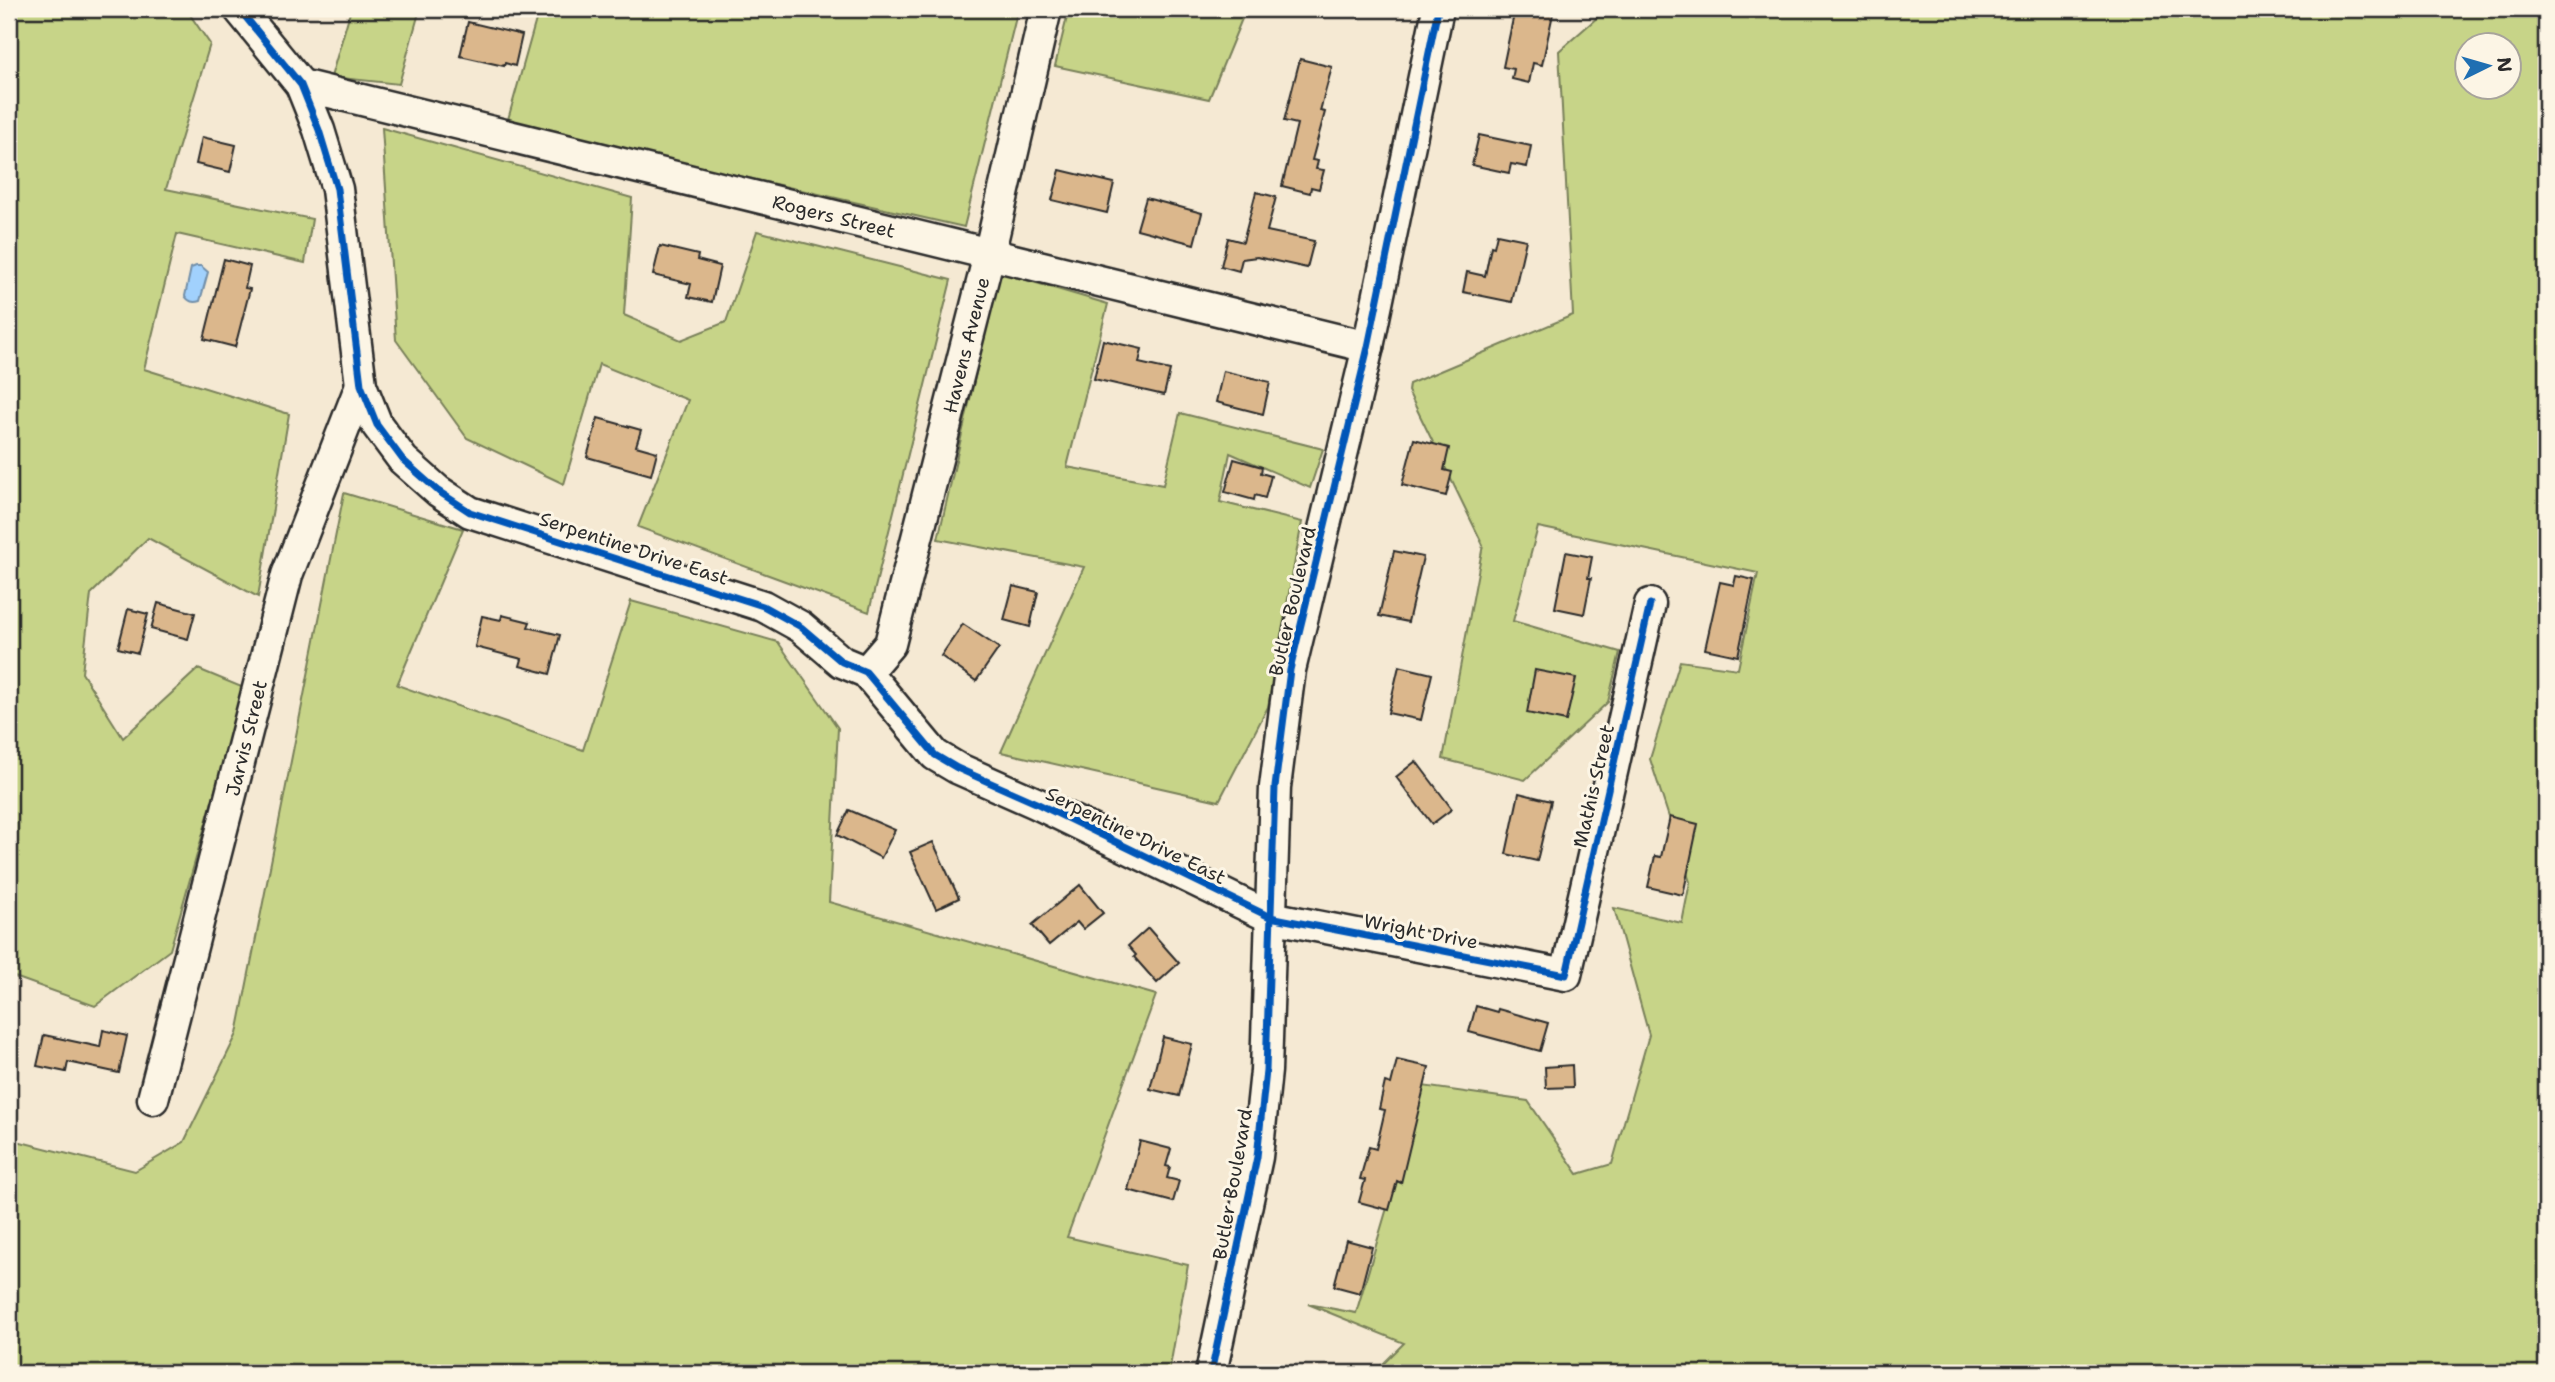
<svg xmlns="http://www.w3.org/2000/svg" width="2555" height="1382" font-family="'Shantell Sans',sans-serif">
	<rect width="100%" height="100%" fill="#f5e9d3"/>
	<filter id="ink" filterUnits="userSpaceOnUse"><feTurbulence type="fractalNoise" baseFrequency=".0143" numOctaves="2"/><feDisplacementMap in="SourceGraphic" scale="14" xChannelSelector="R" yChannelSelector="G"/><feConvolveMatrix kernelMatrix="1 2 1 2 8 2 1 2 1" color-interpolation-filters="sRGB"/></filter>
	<g filter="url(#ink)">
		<g fill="#c7d488" stroke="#79805a" stroke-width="2" fill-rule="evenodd">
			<path d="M9,9H186L210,44L166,189L312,219L305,263L177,234L144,369L289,414L258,597L148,538L91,594L82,673L123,738L198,669L244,688L170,950L95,1006L9,975Z"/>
			<path d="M351,9H420L399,84L331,77Z"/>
			<path d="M539,9H1018L964,227L507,123Z"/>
			<path d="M1069,9H1246L1209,99L1055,66Z"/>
			<path d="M1607,9H2546V1373H1374L1404,1343L1308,1304L1356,1313L1423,1086L1528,1101L1578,1174L1612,1164L1649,1035L1614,908L1682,923L1690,882L1650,759L1680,661L1738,669L1758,573L1538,527L1513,621L1620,652L1608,702L1525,780L1443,759L1483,545L1408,391L1409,384L1573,315L1559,51ZM2468,46H2510V88H2468Z"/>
			<path d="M382,128L632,198L624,315L681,340L726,322L757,231L951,280L869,612L638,527L688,400L599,364L564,484L467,438L396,340Z"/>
			<path d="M999,272L1108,304L1067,467L1163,485L1180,413L1323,449L1310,488L1230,453L1220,502L1302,522L1268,707L1219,801L1001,752L1084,567L938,539Z"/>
			<path d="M344,493L463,529L397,685L583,750L631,601L778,642L838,728L829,902L1156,995L1067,1237L1188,1265L1169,1373H9V1139L135,1171L184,1142L237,1034Z"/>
		</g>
		<path fill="#a1d1fd" stroke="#728fa9" stroke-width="2" d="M196,266H201L208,272L200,301C193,303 189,302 185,296L191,268Z"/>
		<g fill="#dbb78c" stroke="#2b2b2b" stroke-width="2">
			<path d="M1515,9H1554L1542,65L1533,63L1529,83L1512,79L1514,69L1503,67Z"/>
			<path d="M468,22L522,35L515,66L505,63L504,66L460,56Z"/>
			<path d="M1300,59L1332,67L1320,111L1325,112L1312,160L1318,161L1316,169L1324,170L1319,189L1311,187L1310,193L1282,186L1297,124L1284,121Z"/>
			<path d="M1479,135L1531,146L1527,167L1511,164L1509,173L1472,165Z"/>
			<path d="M202,137L236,145L230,172L196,164Z"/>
			<path d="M1060,170L1114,183L1107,213L1052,200Z"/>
			<path d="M1256,192L1276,197L1267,231L1314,241L1307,268L1257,257L1242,259L1239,271L1221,266L1228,238L1243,242Z"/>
			<path d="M1146,198L1202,213L1194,244L1137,229Z"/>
			<path d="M1497,234L1526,240L1512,302L1463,292L1467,272L1485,276L1491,246L1494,247Z"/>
			<path d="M660,246L698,255L697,260L720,266L712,302L688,297L691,284L653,275Z"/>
			<path d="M224,259L250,266L245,288L250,289L235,347L204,339Z"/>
			<path d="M1103,340L1142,349L1139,363L1170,370L1164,395L1094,379Z"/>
			<path d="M1223,371L1270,382L1263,414L1216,402Z"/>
			<path d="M598,418L641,430L636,446L657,452L651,475L587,457Z"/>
			<path d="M1414,439L1449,448L1444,470L1452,472L1446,496L1402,485Z"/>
			<path d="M1234,459L1262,467L1261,473L1271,476L1265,498L1255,495L1254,500L1225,492Z"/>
			<path d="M1394,551L1423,557L1408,622L1379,616Z"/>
			<path d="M1566,552L1592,557L1588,578H1591L1584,614L1555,608Z"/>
			<path d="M1736,576L1754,580L1738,656L1705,649L1720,582L1734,585Z"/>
			<path d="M1013,586L1038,592L1030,627L1004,620Z"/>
			<path d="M158,603L195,613L188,639L151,629Z"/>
			<path d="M128,609L148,614L138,653L118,648Z"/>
			<path d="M502,615L530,622L528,627L560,635L550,674L520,666L522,659L475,647L482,616L501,620Z"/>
			<path d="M963,624L999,648L976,681L941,656Z"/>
			<path d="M1399,666L1432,674L1421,720L1388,713Z"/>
			<path d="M1535,670L1576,678L1566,721L1527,713Z"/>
			<path d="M1416,761L1452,809L1432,824L1396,777Z"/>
			<path d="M1519,793L1551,801L1537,861L1506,854Z"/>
			<path d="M849,810L895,830L881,858L837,835Z"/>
			<path d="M1670,817L1698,824L1683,895L1648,887L1655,856L1661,857Z"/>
			<path d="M933,842L959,898L936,909L910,852Z"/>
			<path d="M1080,885L1103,913L1083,929L1077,922L1049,945L1032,925Z"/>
			<path d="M1148,928L1179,963L1157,983L1134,957L1136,955L1128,946Z"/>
			<path d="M1476,1006L1497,1012L1498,1009L1548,1023L1540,1051L1469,1032Z"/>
			<path d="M103,1030L127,1036L119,1073L68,1062L66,1072L37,1066L44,1035L100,1047Z"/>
			<path d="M1163,1037L1192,1044L1179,1096L1150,1089Z"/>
			<path d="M1397,1060L1429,1067L1401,1183L1397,1181L1389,1210L1359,1202L1365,1180L1360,1179L1369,1147L1376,1149L1385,1110L1379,1109L1385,1082L1391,1084Z"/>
			<path d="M1572,1065L1573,1087L1546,1088L1545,1067Z"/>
			<path d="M1140,1141L1171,1149L1166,1166L1170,1167L1167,1178L1179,1181L1173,1202L1128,1190Z"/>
			<path d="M1346,1240L1372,1247L1360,1293L1334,1286Z"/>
		</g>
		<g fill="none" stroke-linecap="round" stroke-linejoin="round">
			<defs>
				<g id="minor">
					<path d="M239,9L301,85L319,130L337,189L361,385L377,425L403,460L438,491L470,512L763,606L801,627L842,662L866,672L935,755L957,768L1036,803L1270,917L1566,975L1650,604"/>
					<path d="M301,85L1368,347"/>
					<path d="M866,672L890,644L989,255L1046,9"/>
					<path d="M153,1099L287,575L361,385"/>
					<path d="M1211,1373L1257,1157L1266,1071L1275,787L1290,670L1368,347L1438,9"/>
				</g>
			</defs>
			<use href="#minor" stroke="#2b2b2b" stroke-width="35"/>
			<use href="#minor" stroke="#fcf5e5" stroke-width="30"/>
			<defs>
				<g id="cycleway">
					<path d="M239,9L301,85L319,130L337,189L361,385L377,425L403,460L438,491L470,512L763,606L801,627L842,662L866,672L935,755L957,768L1036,803L1270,917L1566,975L1650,604"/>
					<path d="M1211,1373L1257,1157L1266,1071L1275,787L1290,670L1368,347L1438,9"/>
				</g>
			</defs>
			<use href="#cycleway" stroke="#fcf5e5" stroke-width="11"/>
			<use href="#cycleway" stroke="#0057b8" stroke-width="7"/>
		</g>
	</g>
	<g text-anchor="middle" stroke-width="6" stroke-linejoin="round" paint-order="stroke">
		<g font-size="19" fill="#2b2b2b" stroke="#fcf5e5">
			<text transform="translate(834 216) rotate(14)" y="7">Rogers Street</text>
			<text transform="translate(966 345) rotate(-76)" y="7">Havens Avenue</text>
			<text transform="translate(634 548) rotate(18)" y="7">Serpentine Drive East</text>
			<text transform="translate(1292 601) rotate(-77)" y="7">Butler Boulevard</text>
			<text transform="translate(246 738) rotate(-76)" y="7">Jarvis Street</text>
			<text transform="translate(1593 786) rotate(-77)" y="7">Mathis Street</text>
			<text transform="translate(1136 835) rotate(26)" y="7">Serpentine Drive East</text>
			<text transform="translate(1421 931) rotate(11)" y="7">Wright Drive</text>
			<text transform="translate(1232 1184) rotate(-80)" y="7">Butler Boulevard</text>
		</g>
	</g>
	<rect width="2555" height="1382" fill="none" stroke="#fcf5e5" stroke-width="35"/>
	<rect x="18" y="18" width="2520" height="1347" fill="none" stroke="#2b2b2b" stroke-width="2.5" filter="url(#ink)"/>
	<g transform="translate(2488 66) rotate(85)"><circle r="33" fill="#fcf5e5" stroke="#a8a49b" stroke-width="2"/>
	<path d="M0-5L12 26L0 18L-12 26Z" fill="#1f6fb2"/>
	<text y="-10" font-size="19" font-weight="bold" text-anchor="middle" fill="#2b2b2b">N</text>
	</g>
</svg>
